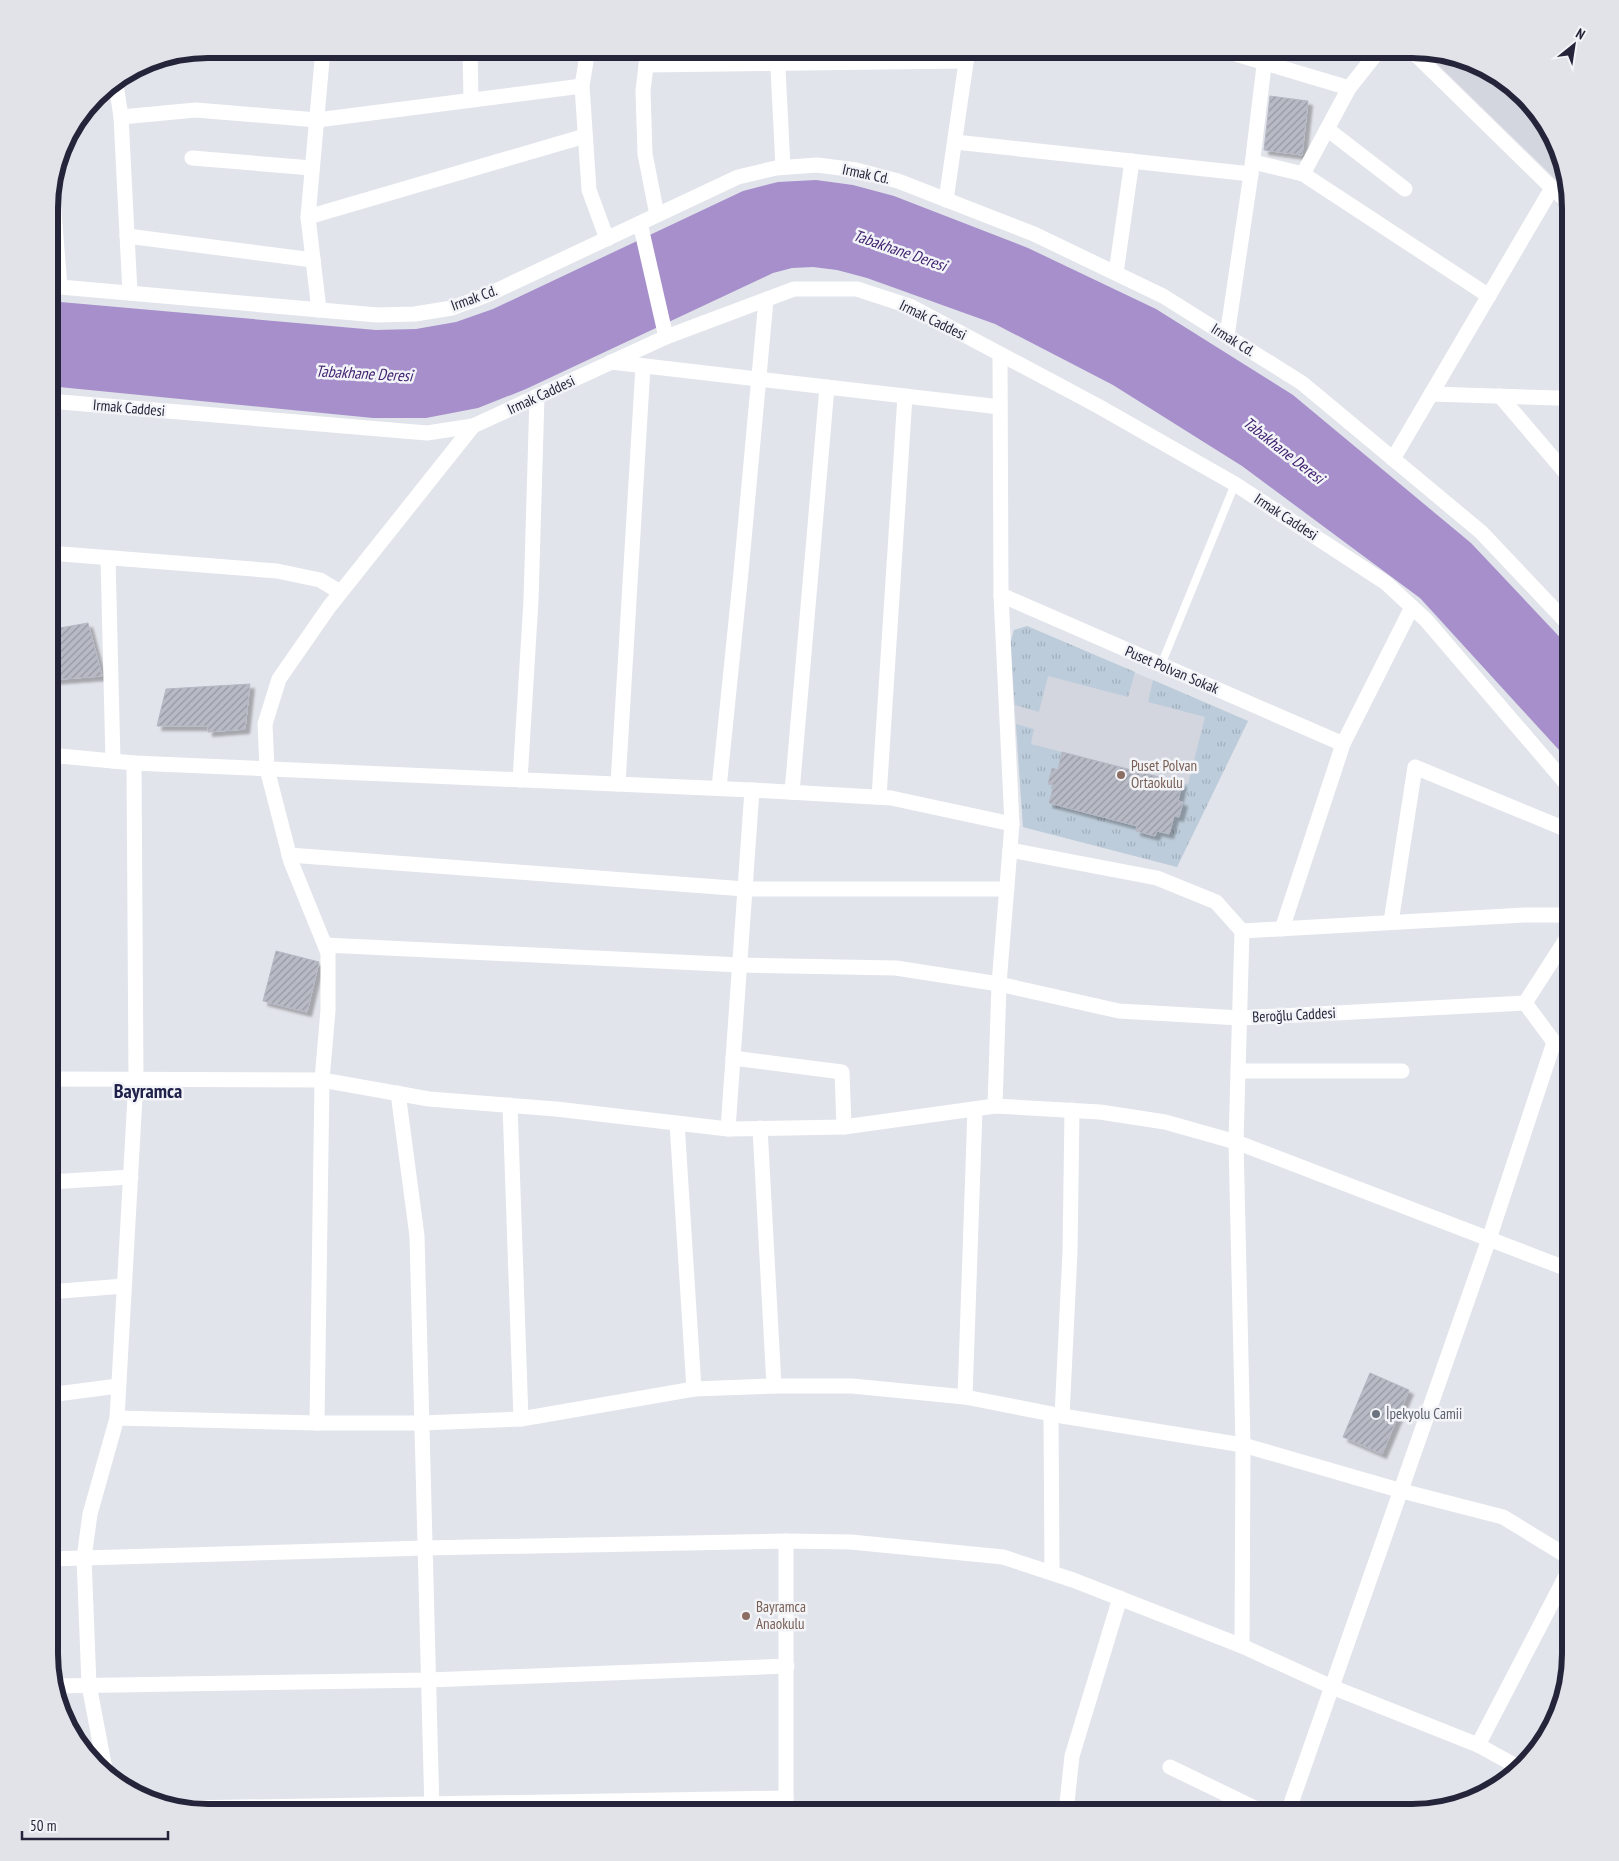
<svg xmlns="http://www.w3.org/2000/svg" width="1619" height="1861" font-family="'PT Sans Narrow',sans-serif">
	<defs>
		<pattern id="grass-tufts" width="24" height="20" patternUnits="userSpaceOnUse" patternTransform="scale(1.25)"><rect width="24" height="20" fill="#bdccda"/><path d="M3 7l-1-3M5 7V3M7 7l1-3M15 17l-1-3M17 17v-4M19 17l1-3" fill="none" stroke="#a2afbc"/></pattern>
		<pattern id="building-hatch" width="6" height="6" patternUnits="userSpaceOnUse" patternTransform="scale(1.25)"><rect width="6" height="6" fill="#b8bac5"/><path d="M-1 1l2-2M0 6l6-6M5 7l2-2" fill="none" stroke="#9597a1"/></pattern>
		<filter id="shadow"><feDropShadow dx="4.5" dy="4.5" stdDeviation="1" flood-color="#0004"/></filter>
	</defs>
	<rect width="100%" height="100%" fill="#e2e4eb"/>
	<g fill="#d3d6df">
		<path d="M1422,49L1490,70L1538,111L1562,157L1568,191Z"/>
		<path d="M1027,626L1248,721L1177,867L1023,827L1010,644L1014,630Z"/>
	</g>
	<g fill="url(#grass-tufts)">
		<path d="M1027,626L1135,672L1128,697L1048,676L1039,712L1015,705L1010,644L1014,630Z"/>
		<path d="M1153,680L1248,721L1177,867L1023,827L1016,724L1034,729L1031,744L1062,752L1058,770L1052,768L1048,783L1054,785L1049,803L1137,826L1136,831L1155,836L1157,831L1169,834L1174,816L1179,817L1183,803L1178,801L1182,783L1188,784L1205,717L1148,702Z"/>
	</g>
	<path fill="#a68fcb" d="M816,180L853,185L894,196L1028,248L1156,309L1293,395L1471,543L1570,648V762L1420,598L1242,466L1113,385L995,324L867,278L837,270L813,267L792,268L773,273L526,389L478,408L426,418H373L49,386V301L376,330L416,329L456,322L493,309L743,191L778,182Z"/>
	<g fill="url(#building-hatch)" stroke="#b5b8c4" filter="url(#shadow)">
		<path d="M1270,96L1308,101L1302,155L1264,150Z"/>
		<path d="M88,623L102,676L49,680V630Z"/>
		<path d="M250,684L245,729L208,732V726H157L166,689Z"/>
		<path d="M1062,752L1182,783L1178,801L1183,802L1179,817L1174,816L1169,834L1157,831L1155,836L1136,831L1137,826L1049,803L1054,785L1048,784L1052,768L1058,770Z"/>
		<path d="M276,951L319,962L307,1012L263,1001Z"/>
		<path d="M1370,1373L1409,1390L1382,1454L1343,1437Z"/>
	</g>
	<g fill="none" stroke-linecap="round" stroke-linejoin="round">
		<path stroke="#fff" stroke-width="8" d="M1161,665L1235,484"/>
		<g stroke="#fff" stroke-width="15">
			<path d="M470,49L471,100"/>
			<path d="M588,49L582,86L589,190L607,239"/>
			<path d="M648,49L643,91L645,154L657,215"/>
			<path d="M777,49L783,167"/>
			<path d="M1219,49L1349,88"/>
			<path d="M1410,49L1552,188L1569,203"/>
			<path d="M646,65L966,61"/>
			<path d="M109,85L116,84L121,117L196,110L317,120L582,86"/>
			<path d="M121,117L130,293"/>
			<path d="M1327,129L1405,189"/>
			<path d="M955,142L1251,174"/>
			<path d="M192,158L312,168"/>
			<path d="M1253,162L1303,174L1349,88L1380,49"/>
			<path d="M1303,174L1489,296"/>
			<path d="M52,187L60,287"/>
			<path d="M946,200L968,49"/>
			<path d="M308,217L585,136"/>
			<path d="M640,223L666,337"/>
			<path d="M127,236L313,260"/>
			<path d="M1116,273L1132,161"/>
			<path d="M49,286L377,315L415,314L452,308L487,295L738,177L776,168L817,165L856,170L898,181L1034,234L1163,296L1302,383L1481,532L1570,626"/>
			<path d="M319,310L308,217L323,49"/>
			<path d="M1227,336L1251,174L1266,49"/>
			<path d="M611,362L1000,407"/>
			<path d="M1431,394L1557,398L1570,397"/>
			<path d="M1500,396L1570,478"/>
			<path d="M1393,459L1552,188"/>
			<path d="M49,553L277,571L320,580L340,592"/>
			<path d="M108,558L113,761"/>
			<path d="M1001,595L1343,744"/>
			<path d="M49,755L134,763L752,790L891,798L1012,824"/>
			<path d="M520,780L531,600L537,396"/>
			<path d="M618,784L643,366"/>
			<path d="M719,788L741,572L766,300"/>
			<path d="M792,792L827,387"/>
			<path d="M879,797L905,396"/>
			<path d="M1010,850L1157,878L1216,902L1242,931L1236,1142L1243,1445L1242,1646L1332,1687L1478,1745L1518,1767"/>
			<path d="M289,855L745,889H1007"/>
			<path d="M1391,922L1415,767L1570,831"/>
			<path d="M1282,929L1343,744L1412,607"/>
			<path d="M1242,931L1524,915H1570"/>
			<path d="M325,945L740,965L896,968L999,984L1119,1011L1240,1018L1525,1003L1554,1042L1570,1047"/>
			<path d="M1525,1003L1570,933"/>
			<path d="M733,1058L842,1072L844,1127"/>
			<path d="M1238,1071H1402"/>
			<path d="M49,1079L322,1080L429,1099L556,1109L728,1129L844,1127L995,1106L1100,1112L1165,1122L1236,1142L1570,1270"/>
			<path d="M398,1093L417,1236L432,1812"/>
			<path d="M510,1105L521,1419"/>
			<path d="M995,1106L999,984"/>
			<path d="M677,1123L694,1389"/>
			<path d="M760,1128L774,1386"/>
			<path d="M728,1129L752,790"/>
			<path d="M49,1182L131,1177"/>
			<path d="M49,1292L124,1286"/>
			<path d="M49,1395L118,1386"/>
			<path d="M965,1397L975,1109"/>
			<path d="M1051,1414L1052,1573"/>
			<path d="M1062,1416L1070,1252L1072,1110"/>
			<path d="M317,1423L322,1080L328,1010V953L291,862L267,769L265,724L279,679L329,607L473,426"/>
			<path d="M49,1559L425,1548L786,1541L851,1542L1003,1557L1073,1580L1242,1646"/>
			<path d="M54,1686L429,1680L787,1666"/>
			<path d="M1478,1745L1570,1568"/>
			<path d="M1170,1767L1263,1812"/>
			<path d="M105,1769L89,1685L84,1558L90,1514L117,1418L136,1079L134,763"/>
			<path d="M188,1808L786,1798"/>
			<path d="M786,1812V1541"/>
			<path d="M1066,1812L1072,1756L1120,1598"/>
			<path d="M1288,1812L1489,1239L1554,1042"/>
		</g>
		<g stroke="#fff" stroke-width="15">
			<path d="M49,401L427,433L473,426L666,337L794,289H857L912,307L1098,406L1235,484L1386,583L1426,620L1570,788"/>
			<path d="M999,984L1012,824L1001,595L1000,354"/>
			<path d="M117,1418L317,1423H422L521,1419L694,1389L774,1386H852L965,1397L1062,1416L1243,1445L1402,1491L1503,1517L1570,1558"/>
		</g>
	</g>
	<g fill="#8d6e63" stroke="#f2f4f8" stroke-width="2">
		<circle cx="1121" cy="775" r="5"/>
		<circle cx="746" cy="1616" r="5"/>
	</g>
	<circle fill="#6b7280" stroke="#f2f4f8" stroke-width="2" cx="1376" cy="1414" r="5"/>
	<g text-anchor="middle" stroke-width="5" stroke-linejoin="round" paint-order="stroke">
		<g font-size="15" fill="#24253a" stroke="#f2f4f8">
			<text transform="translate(866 174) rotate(12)" y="5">Irmak Cd.</text>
			<text transform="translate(474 298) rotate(-20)" y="5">Irmak Cd.</text>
			<text transform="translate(933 320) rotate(26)" y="5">Irmak Caddesi</text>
			<text transform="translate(1233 340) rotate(32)" y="5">Irmak Cd.</text>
			<text transform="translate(541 395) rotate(-25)" y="5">Irmak Caddesi</text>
			<text transform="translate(129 408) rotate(5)" y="5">Irmak Caddesi</text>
			<text transform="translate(1286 517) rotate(33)" y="5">Irmak Caddesi</text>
			<text transform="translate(1172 670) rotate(23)" y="5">Puset Polvan Sokak</text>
			<text transform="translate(1294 1015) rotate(-3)" y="5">Beroğlu Caddesi</text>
		</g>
		<g font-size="15" fill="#785e54" stroke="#f2f4f8" text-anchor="start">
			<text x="1131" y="771">Puset Polvan<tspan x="1131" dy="17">Ortaokulu</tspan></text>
			<text x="756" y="1612">Bayramca<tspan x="756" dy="17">Anaokulu</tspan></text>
		</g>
		<g font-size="15" fill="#5b616d" stroke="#f2f4f8" text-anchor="start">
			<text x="1386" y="1419">İpekyolu Camii</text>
		</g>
		<g font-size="16" font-style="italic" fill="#422371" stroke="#f2f4f8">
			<text transform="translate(900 250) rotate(19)" y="6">Tabakhane Deresi</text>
			<text transform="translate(364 373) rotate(3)" y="6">Tabakhane Deresi</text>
			<text transform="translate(1284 450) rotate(38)" y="6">Tabakhane Deresi</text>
		</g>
		<g font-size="20" font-weight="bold" fill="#21224b" stroke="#f2f4f8">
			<text x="148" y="1098">Bayramca</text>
		</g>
	</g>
	<path d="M0 0H1619V1861H0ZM208 58H1412A150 150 0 0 1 1562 208V1654A150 150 0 0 1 1412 1804H208A150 150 0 0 1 58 1654V208A150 150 0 0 1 208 58Z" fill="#e2e3e9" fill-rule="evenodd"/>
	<path fill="none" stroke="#24253a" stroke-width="6" d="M208 58H1412A150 150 0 0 1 1562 208V1654A150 150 0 0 1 1412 1804H208A150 150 0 0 1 58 1654V208A150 150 0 0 1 208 58Z"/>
	<g transform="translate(1574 45) rotate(30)" stroke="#f2f4f8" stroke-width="4" paint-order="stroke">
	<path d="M0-4L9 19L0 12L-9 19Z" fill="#24253a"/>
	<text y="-8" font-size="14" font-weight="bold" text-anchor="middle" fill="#24253a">N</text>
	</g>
	<path d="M22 1831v8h146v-8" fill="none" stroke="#24253a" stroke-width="2.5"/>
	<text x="30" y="1831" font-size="15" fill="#24253a" stroke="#f2f4f8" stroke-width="4" paint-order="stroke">50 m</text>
</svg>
